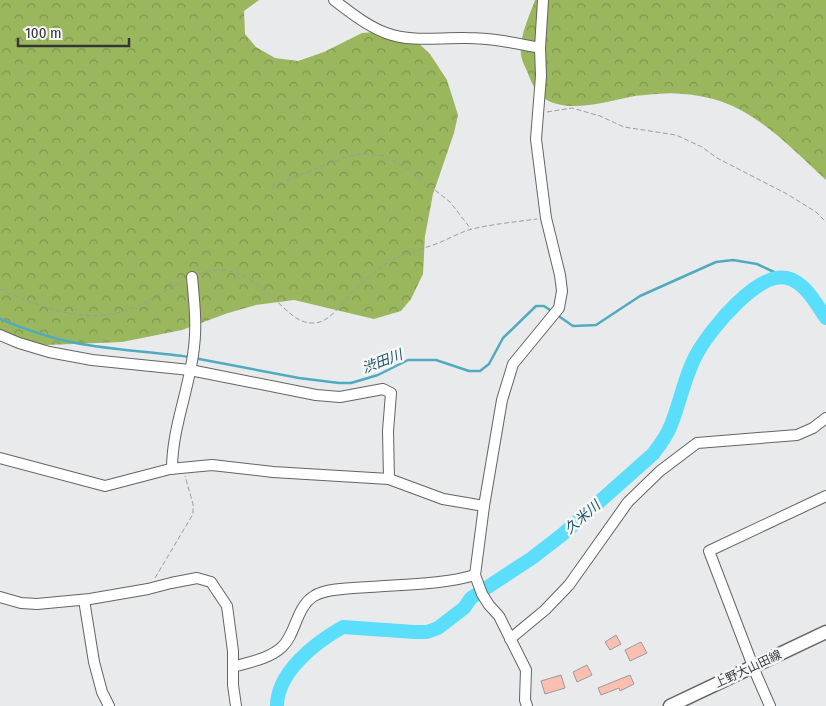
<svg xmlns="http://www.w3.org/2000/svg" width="826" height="706" font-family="'Fira Sans Condensed','Noto Sans JP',sans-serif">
	<defs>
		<pattern id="forest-crowns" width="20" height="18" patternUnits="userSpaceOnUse" patternTransform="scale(1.25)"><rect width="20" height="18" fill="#9bb75e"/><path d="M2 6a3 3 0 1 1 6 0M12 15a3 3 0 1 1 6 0" fill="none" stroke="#7f964e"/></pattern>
	</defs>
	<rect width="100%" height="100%" fill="#e9eaeb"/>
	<g fill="url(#forest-crowns)">
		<path d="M0,0H259L244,11L245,34L256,47L275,58L298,61L324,52L362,33L389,31L412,37L430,54L447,80L458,115L454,133L433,194L425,236L423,274L411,299L401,311L374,319L294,300L256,305L228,313L182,330L122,342L47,345L0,339Z"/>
		<path d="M535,0H826V180C793,150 758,111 713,99C693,94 676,92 656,94C647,95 638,95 630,97C604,102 564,115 541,96C535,91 532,83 529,76C527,70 522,62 521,55C519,37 529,17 535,0Z"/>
	</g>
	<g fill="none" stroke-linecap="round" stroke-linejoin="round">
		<g stroke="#50abc0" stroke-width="2.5">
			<path d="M557,315L573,326L596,325L640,296L716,262L733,260L757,264L774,272L778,278"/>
			<path d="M0,319C21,328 41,335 62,340C103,350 147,351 189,357"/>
			<path d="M194,358L299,378L339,383H351L378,375L408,360H436L469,371H480L489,364L503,338L536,306H544L553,312"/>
		</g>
		<path stroke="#5bdefb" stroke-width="14" d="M277,706C277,672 316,642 343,627L414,632H427L438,628L464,608L471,598L532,558L563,534L653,454C660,445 667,436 671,425C681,400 685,373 699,350C712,328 758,271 787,278C805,282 816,304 826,318"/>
	</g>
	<g fill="#fabfb0" stroke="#9c9a9a">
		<path d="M616,635L621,644L610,650L605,642Z"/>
		<path d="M641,642L647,653L630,661L625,650Z"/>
		<path d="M587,665L592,675L577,682L573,672Z"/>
		<path d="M561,675L565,688L545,694L541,681Z"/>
		<path d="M630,675L634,684L620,691L619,688L601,695L598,688Z"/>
	</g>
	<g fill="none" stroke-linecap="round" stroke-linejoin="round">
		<defs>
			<g id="minor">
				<path d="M334,0C350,12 367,26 386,33C413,43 440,37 467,38C492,38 515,43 540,48"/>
				<path d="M0,335L19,343L49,352L92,360L190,370L316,395L340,397L383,389L391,393L388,431L389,479"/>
				<path d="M0,458L105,486L170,469L212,465L273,472L389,479L443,499L484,506"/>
				<path d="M172,469C172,427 190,388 194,347C197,323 194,300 192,277"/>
				<path d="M0,597L21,603L37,604L90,599L148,589L171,583L197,578L211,582L227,606L233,651V685L236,706"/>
				<path d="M84,600L94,662L102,692L109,706"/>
				<path d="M510,639L545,610L569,585L628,502L660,471L697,443L797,435L813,428L826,418"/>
				<path d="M233,667C249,662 269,659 282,647C296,634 296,607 314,596C326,588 354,588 369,587C404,584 441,585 475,575"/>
				<path d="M527,706L525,700L526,670L499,616L489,605L482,594L475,575L484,506L502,400L513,364L559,308L562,291L560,275L546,218L536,139L541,76L540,48L543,0"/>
				<path d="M770,706L756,674L709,551L826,496"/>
			</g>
			<path id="major" d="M670,706L826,632"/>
		</defs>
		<use href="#minor" stroke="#636464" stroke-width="12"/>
		<use href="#major" stroke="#636464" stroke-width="15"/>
		<g stroke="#9b9c9d" stroke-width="1" stroke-dasharray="5 2.5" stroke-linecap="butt">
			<path d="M547,112L572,108L600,116L624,127L676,135L702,147L717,158L787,194L816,212L826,222"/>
			<path d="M272,186L346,157L361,154L386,156L411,171L450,202L471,229"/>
			<path d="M199,274C234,260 257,284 282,306C291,315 301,324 315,323C332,321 341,303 352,292C363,282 375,271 387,263C400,255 416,251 430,246C444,242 457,233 472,229C493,224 515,222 537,219"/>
			<path d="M0,289C42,308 88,326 133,308C151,301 167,289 184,281"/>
			<path d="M155,578L193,514V504L185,476"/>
		</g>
		<use href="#minor" stroke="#fff" stroke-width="10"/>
		<use href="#major" stroke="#fff" stroke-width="12"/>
	</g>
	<g text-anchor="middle" stroke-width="5" stroke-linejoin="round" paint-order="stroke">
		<g font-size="12" fill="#353536" stroke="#f6f7f8">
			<text transform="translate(748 669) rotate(-25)" y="4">上野大山田線</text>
		</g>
		<g font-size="14" font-style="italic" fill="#1e5562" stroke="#f6f7f8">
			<text transform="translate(382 361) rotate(-21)" y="5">渋田川</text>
			<text transform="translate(582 517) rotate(-41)" y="5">久米川</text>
		</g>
	</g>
	<path d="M18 38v8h111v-8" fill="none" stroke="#353536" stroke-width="2.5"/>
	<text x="25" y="38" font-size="15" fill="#353536" stroke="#f6f7f8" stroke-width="4" paint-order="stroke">100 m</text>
</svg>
